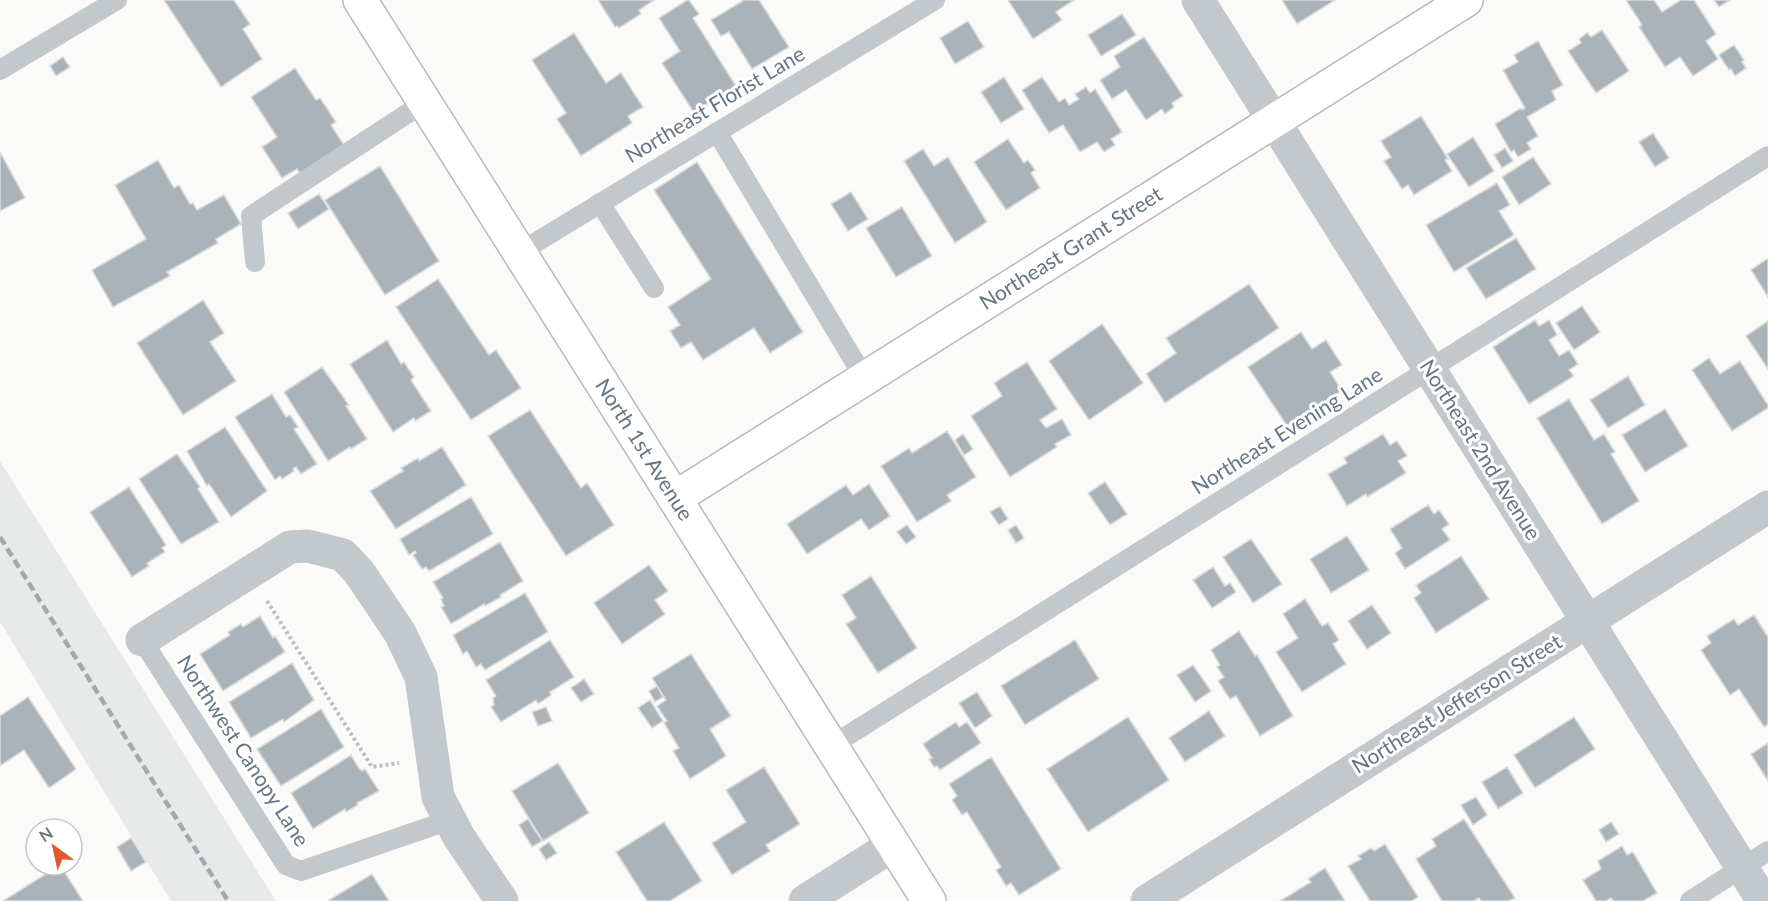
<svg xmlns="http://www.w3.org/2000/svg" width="1768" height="901" font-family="Lato,sans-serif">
	<rect width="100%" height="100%" fill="#fafaf8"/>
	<path fill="#e8e9e9" d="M0,461L39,523L276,901H171L0,622Z"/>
	<g fill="#aab3b9" stroke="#dcdcda" stroke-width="1.5">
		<path d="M164,0H234L250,24L243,29L262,59L221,87Z"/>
		<path d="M598,0H654L639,10L641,14L619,28L617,26L615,27Z"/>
		<path d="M687,0H689L699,14L693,18L736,86L725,93L728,99L720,104L717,98L694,113L662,63L680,51L659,18Z"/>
		<path d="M744,0H759L789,47L752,69L729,32L721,36L711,20Z"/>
		<path d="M1008,0H1074L1056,12L1062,20L1033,39Z"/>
		<path d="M1282,0H1335L1297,24Z"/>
		<path d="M1626,0H1654L1662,12L1681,0H1694L1716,34L1706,41L1718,59L1693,76L1680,57L1665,67L1639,27L1642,25Z"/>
		<path d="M1714,0H1730L1719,7Z"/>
		<path d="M1122,14L1136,35L1101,56L1088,35Z"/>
		<path d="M968,21L984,47L955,64L940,38Z"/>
		<path d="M1602,30L1629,71L1596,93L1568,51L1581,43L1579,39L1587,33L1591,37Z"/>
		<path d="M574,33L606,83L621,73L643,107L628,116L632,123L581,156L557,119L566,113L532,60Z"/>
		<path d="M1144,37L1183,96L1172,103L1174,107L1165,114L1162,109L1146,120L1126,90L1112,99L1100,80L1120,67L1114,56Z"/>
		<path d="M1538,41L1563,85L1552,91L1556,100L1527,117L1538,136L1527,143L1531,149L1518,157L1514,150L1511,152L1495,124L1521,108L1522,110L1525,108L1503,70L1518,62L1514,55Z"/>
		<path d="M1734,45L1744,60L1742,62L1746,68L1735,76L1731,69L1729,70L1719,55Z"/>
		<path d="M63,57L70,67L56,76L50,66Z"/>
		<path d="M295,68L316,100L320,98L336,122L331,125L344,145L300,174L297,169L282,178L262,147L277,137L251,97Z"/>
		<path d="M1004,77L1024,109L1001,123L981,92Z"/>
		<path d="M1042,77L1059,102L1065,98L1069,105L1079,99L1075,94L1086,87L1090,93L1095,89L1122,132L1111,139L1115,145L1104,152L1097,142L1080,152L1063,125L1049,133L1022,90Z"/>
		<path d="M1421,116L1448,159L1445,160L1452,171L1414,195L1408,185L1402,189L1384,161L1391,157L1381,141Z"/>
		<path d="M1653,133L1669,158L1655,167L1639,142Z"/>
		<path d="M1473,137L1494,171L1469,187L1447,154Z"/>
		<path d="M1008,139L1024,163L1028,160L1035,170L1031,173L1040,188L1006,210L974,162Z"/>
		<path d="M1505,148L1513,161L1502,168L1494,155Z"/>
		<path d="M923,149L934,166L948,157L987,222L955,243L904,161Z"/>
		<path d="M0,152L25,198L0,211Z"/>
		<path d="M1533,157L1551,184L1519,205L1502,177Z"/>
		<path d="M158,160L174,188L179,185L190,204L193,203L197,210L224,195L241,224L216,239L218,243L167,272L170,276L113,307L92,270L146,239L115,185Z"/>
		<path d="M697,162L803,332L770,353L754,328L703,360L691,342L681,348L670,331L680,325L668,307L711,279L654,190Z"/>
		<path d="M380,166L439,261L385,295L325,200Z"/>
		<path d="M1497,183L1510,205L1499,211L1514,235L1454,272L1426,225Z"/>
		<path d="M851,192L868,219L848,231L831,204Z"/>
		<path d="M319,194L329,209L298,229L288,213Z"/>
		<path d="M902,207L932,256L896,277L866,228Z"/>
		<path d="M1516,238L1536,269L1486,299L1466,268Z"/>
		<path d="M1767,259L1768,260V297L1751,270Z"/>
		<path d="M438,279L489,355L496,350L521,388L471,420L396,307Z"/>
		<path d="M1249,284L1279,328L1165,403L1146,374L1176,353L1166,338Z"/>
		<path d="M203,300L224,333L210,342L236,381L183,415L137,343Z"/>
		<path d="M1582,306L1600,332L1574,350L1556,323Z"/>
		<path d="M1535,320L1539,326L1549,320L1557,335L1549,340L1559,356L1569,350L1578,364L1569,370L1574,376L1529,404L1493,347Z"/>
		<path d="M1768,321V369L1746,336Z"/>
		<path d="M1102,324L1143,383L1089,420L1049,361Z"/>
		<path d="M1301,332L1312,349L1326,340L1342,365L1330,372L1342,391L1287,426L1248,367Z"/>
		<path d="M387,340L401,364L404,362L414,377L411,380L431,411L415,421L414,418L393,432L350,364Z"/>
		<path d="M1709,358L1720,374L1740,361L1768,405V408L1732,431L1692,370Z"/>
		<path d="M1027,362L1057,409L1040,420L1046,428L1062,419L1071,435L1055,444L1057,447L1010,477L971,416L1002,396L994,383Z"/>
		<path d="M322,367L349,405L346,406L367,439L351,449L350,447L328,461L284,392Z"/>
		<path d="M1628,376L1645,405L1608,428L1590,400Z"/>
		<path d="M272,394L286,417L290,415L298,427L294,429L317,464L301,474L296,467L293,469L294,471L282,479L280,476L275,480L235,417Z"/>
		<path d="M1569,399L1594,440L1604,434L1615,452L1611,454L1639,501L1602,524L1537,418Z"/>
		<path d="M1665,409L1688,446L1645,472L1622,435Z"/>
		<path d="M530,410L581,488L587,483L614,525L566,556L488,436Z"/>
		<path d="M225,427L267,491L231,517L209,484L207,486L187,451Z"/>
		<path d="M947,431L976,477L947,495L951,501L917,522L881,466L909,448L912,453Z"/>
		<path d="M963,434L973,449L964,455L955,440Z"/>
		<path d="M1383,434L1390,445L1397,441L1407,456L1398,461L1406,473L1367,497L1366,494L1347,506L1328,474L1347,463L1344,458Z"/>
		<path d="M442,447L466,485L396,529L370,491L403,471L401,468L418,458L419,461Z"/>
		<path d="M177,454L200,487L198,489L219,522L181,544L139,479Z"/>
		<path d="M1105,482L1127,514L1110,525L1088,493Z"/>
		<path d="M869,484L890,516L869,530L861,519L807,554L787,524L846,485L853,495Z"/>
		<path d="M129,487L166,545L162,548L165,552L147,563L149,566L132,577L90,512Z"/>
		<path d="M471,497L493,534L429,571L426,567L422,569L413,555L416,553L415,551L409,555L400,539Z"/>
		<path d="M1428,505L1434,514L1439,510L1449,524L1442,529L1450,540L1405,569L1395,553L1402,548L1390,529Z"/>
		<path d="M1000,506L1008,519L999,525L990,512Z"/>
		<path d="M907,525L916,537L906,544L897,532Z"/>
		<path d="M1016,525L1024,538L1016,543L1008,530Z"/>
		<path d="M1347,536L1369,570L1331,593L1310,559Z"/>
		<path d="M1251,539L1282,584L1253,603L1223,557Z"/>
		<path d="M500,542L523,581L500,595L501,597L485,606L484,604L451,624L441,607L444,606L441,599L443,598L433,582Z"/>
		<path d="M1461,556L1489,599L1436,633L1414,598L1421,593L1416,585Z"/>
		<path d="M649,565L668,591L655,600L665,614L622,644L594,603Z"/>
		<path d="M1213,567L1225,586L1230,583L1236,592L1212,608L1193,580Z"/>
		<path d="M871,576L917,648L878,673L846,624L856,618L842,595Z"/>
		<path d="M525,593L548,632L485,670L481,664L476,667L467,651L463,654L453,635Z"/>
		<path d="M1305,599L1322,626L1328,623L1339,640L1333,644L1346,664L1302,692L1276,652L1298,638L1283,614Z"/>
		<path d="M1372,605L1391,633L1367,649L1348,621Z"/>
		<path d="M1754,615L1768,637V724L1764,727L1739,689L1730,695L1701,650L1711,643L1707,636L1734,619L1738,625Z"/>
		<path d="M260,616L273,638L275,636L285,652L223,691L200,654L230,635L228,632L241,624L243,627Z"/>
		<path d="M1239,631L1255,656L1257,655L1293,716L1260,736L1236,696L1230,699L1218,681L1224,677L1217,667L1220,665L1211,650Z"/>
		<path d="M550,640L574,677L550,692L551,695L538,704L536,700L501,722L491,707L494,705L493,698L496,696L486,680Z"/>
		<path d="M1075,640L1099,679L1025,725L1001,686Z"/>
		<path d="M691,654L731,716L710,729L726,756L690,779L673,751L679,748L664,723L667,721L657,706L666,700L652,678Z"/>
		<path d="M292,663L314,700L284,722L283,719L251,738L229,702Z"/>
		<path d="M1193,665L1211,691L1195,702L1177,675Z"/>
		<path d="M584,679L594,694L581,702L571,688Z"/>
		<path d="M657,686L663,697L655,702L649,691Z"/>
		<path d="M977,692L992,716L975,728L959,703Z"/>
		<path d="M28,697L76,769L49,788L24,750L0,766V716Z"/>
		<path d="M650,700L663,721L652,728L638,708Z"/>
		<path d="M546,707L552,721L538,726L532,712Z"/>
		<path d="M321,709L344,747L281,786L257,749Z"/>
		<path d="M1209,711L1225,736L1185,762L1169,738Z"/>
		<path d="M1128,717L1169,780L1088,832L1047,769Z"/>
		<path d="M1574,717L1595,749L1535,788L1514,755Z"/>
		<path d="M956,722L959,727L967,722L981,743L940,770L937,766L934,767L929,759L932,758L923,744Z"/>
		<path d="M1768,743V781L1751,754Z"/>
		<path d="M351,755L358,767L362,771L365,769L379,791L357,803L358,805L346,812L345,809L313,829L291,793Z"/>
		<path d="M991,757L1061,869L1019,895L1011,883L1006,886L996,870L1001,867L967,812L962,815L952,800L957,796L949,784Z"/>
		<path d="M558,763L589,813L543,841L512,791Z"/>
		<path d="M764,767L800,824L766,845L770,851L732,875L712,843L746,822L726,790Z"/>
		<path d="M1507,767L1523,793L1498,809L1482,782Z"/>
		<path d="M1476,797L1487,815L1473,825L1461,805Z"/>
		<path d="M528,819L542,841L532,847L519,825Z"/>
		<path d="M1464,819L1515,898L1509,901H1481L1479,898L1474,901H1442L1416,859L1436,846L1432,839Z"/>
		<path d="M664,822L702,881L670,901H647L616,852Z"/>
		<path d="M1611,822L1619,834L1606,842L1599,830Z"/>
		<path d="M131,838L146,862L131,871L117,847Z"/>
		<path d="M549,842L557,853L546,860L539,849Z"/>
		<path d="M1385,844L1418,897L1412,901H1370L1348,866L1361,859L1358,856L1371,848L1374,851Z"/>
		<path d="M1622,846L1627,855L1633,852L1657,893L1643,901H1613L1611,898L1606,901H1596L1583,880L1601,869L1598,861Z"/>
		<path d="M60,865L83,901H3Z"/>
		<path d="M1325,868L1345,901H1280L1311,882L1308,879Z"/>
		<path d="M372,874L389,901H330L329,900Z"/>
	</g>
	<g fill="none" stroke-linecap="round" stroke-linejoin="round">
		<defs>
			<g id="secondary">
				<path id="s1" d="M675,498L1466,0"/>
			</g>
			<g id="primary">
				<path id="s2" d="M360,0L929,901"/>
			</g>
		</defs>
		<use href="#secondary" stroke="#b3babf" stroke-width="36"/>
		<use href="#primary" stroke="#b5babe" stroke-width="36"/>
		<path stroke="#bbbfc2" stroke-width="4" stroke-dasharray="3 3" stroke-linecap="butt" d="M267,601L372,767L399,763"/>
		<g stroke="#c3c8cc" stroke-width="20">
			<path d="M0,70L117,0"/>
			<path d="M717,132L865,379"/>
			<path d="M600,203L654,288"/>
			<path d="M520,252L935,0"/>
			<path d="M255,262L251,216L425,102"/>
			<path d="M142,640L286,865L301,871L450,820"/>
			<path d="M831,746L1768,156"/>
			<path d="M1690,901L1768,851"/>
		</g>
		<g stroke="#c3c8cc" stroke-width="33">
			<path d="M1198,0L1763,901"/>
			<path d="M142,640L290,547L308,546L343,555L359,572L400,633L421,677L438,797L459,837L502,901"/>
			<path d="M805,901L893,845"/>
			<path d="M1147,901L1768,507"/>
		</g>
		<use href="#secondary" stroke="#fff" stroke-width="33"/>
		<use href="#primary" stroke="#fff" stroke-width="33"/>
		<path stroke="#a2aab0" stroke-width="4.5" stroke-dasharray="9 4.5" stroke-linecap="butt" d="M0,537L228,901"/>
	</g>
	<g text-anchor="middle" stroke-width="6" stroke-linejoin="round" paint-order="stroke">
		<g font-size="21" fill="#657683" stroke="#fff">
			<text transform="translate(715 105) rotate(-31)" y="7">Northeast Florist Lane</text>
			<text dy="7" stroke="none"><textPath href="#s1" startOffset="468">Northeast Grant Street</textPath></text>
			<text transform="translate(1287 431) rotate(-32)" y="7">Northeast Evening Lane</text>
			<text dy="7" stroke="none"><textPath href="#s2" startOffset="532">North 1st Avenue</textPath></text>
			<text transform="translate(1480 450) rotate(58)" y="7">Northeast 2nd Avenue</text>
			<text transform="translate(1457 704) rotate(-32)" y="7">Northeast Jefferson Street</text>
			<text transform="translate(243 751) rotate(57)" y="7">Northwest Canopy Lane</text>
		</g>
	</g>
	<g transform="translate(54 847) rotate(327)"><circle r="28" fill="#ffffff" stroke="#c1c8cd" stroke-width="1.5"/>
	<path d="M0-4.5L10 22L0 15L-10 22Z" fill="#e4572e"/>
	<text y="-9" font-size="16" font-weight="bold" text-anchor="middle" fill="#657683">N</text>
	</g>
</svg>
